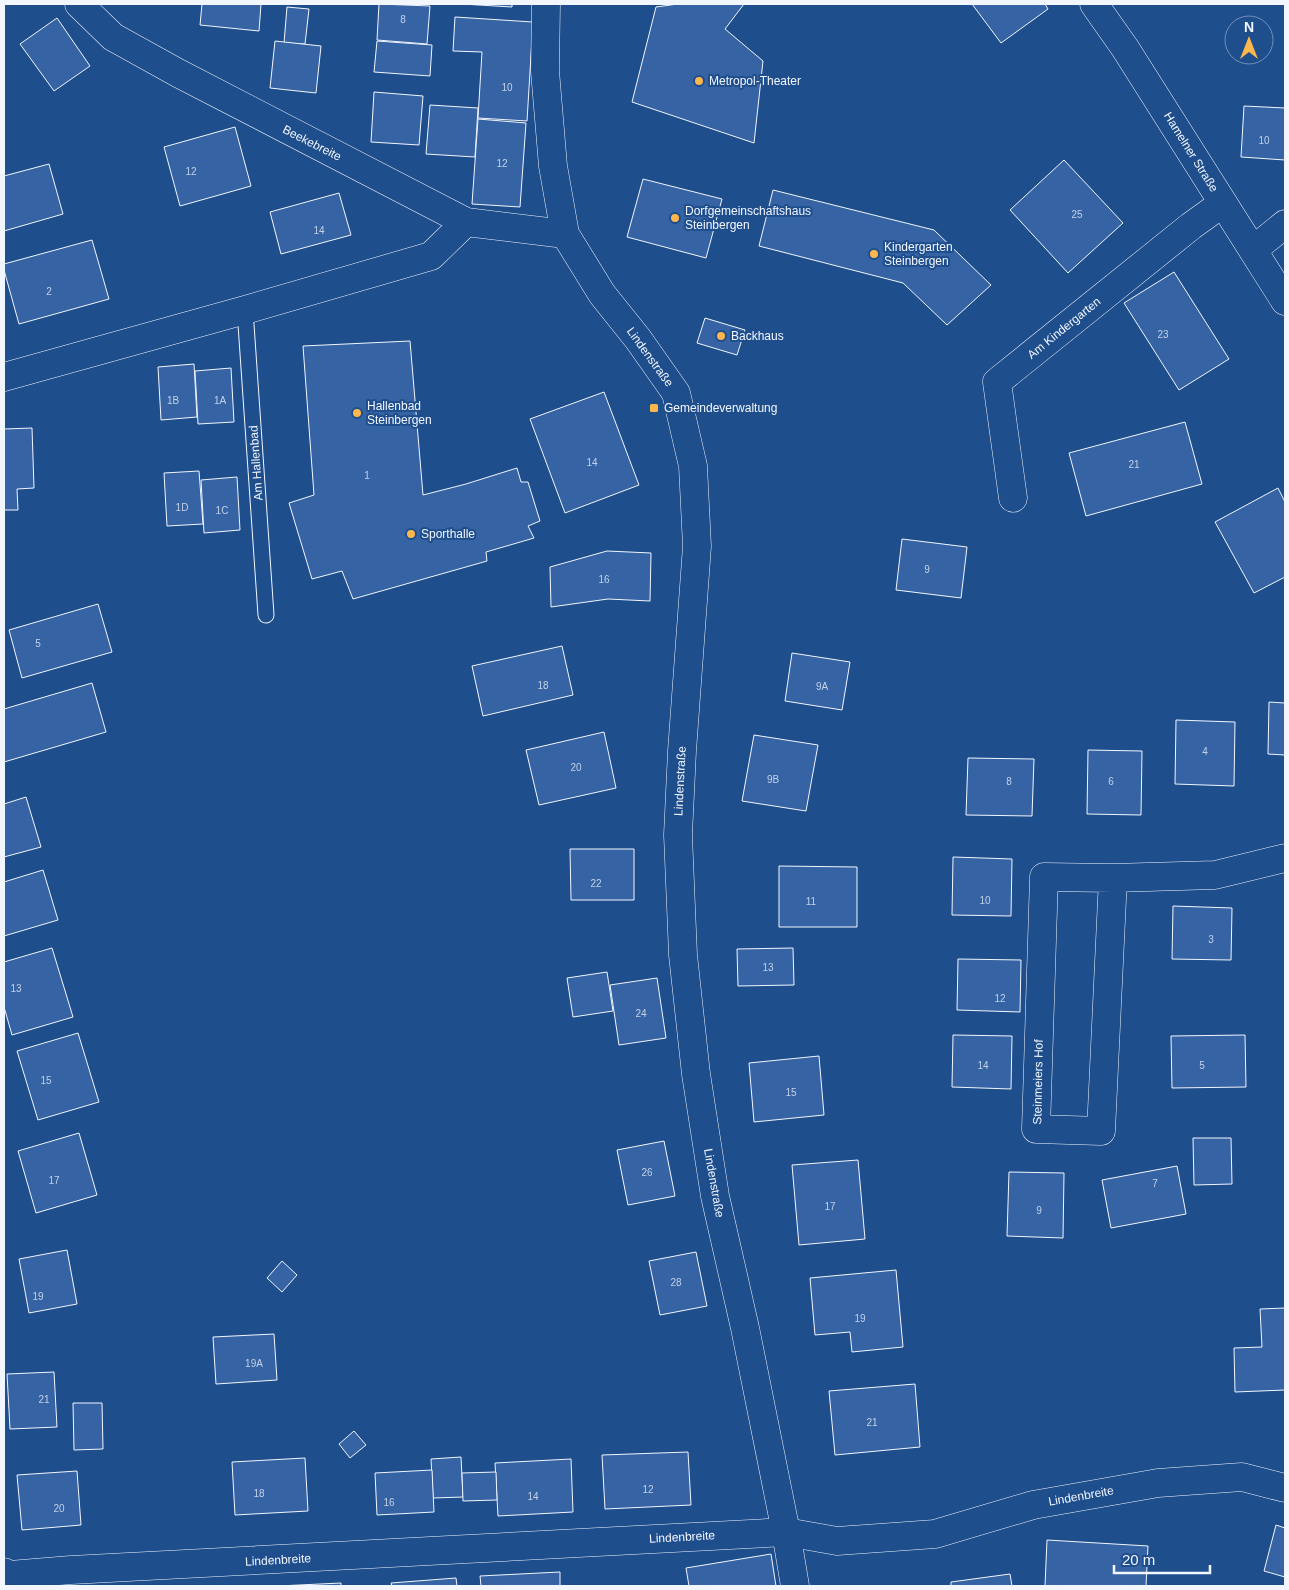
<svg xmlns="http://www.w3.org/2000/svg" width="1289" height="1590" font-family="Arial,sans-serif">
	<rect width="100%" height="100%" fill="#1f4e8c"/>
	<g fill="#3563a3" stroke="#f2f6ff">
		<path d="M202,4H261L259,31L200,25Z"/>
		<path d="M379,4L430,6L427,44L377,40Z"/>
		<path d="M462,4H512V7Z"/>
		<path d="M678,4H744L725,29L763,61L754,143L632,102L656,7Z"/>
		<path d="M972,4H1045L1048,9L1001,43Z"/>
		<path d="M287,7L309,9L305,44L284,43Z"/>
		<path d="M455,17L533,22L527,121L478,118L482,52L453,51Z"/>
		<path d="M57,18L90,66L54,91L20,44Z"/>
		<path d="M275,41L321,46L316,93L270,88Z"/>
		<path d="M377,41L432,45L430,76L374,72Z"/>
		<path d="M374,92L423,96L419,145L371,142Z"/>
		<path d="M430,105L478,108L475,157L426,154Z"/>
		<path d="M1244,106L1285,108V160L1241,157Z"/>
		<path d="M478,119L526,123L520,207L472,204Z"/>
		<path d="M235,127L251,186L180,206L164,147Z"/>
		<path d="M1064,160L1123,223L1068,273L1010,210Z"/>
		<path d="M49,164L63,214L4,231V176Z"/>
		<path d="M643,179L722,199L706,258L627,237Z"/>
		<path d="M773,190L934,230L991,285L947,325L903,283L759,246Z"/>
		<path d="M339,193L351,235L281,254L270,212Z"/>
		<path d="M92,240L109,299L19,324L4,270V264Z"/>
		<path d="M1174,272L1229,359L1179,390L1124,303Z"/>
		<path d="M705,318L745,330L737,355L697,343Z"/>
		<path d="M410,341L423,495L466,484L517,468L521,482H528L540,521L528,526L534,538L486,552L487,561L353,599L342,571L312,579L289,503L314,495L303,346Z"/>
		<path d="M194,364L197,417L161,420L158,367Z"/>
		<path d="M231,368L234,422L198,424L195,371Z"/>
		<path d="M604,392L639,485L565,513L530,419Z"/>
		<path d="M1185,422L1202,484L1086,516L1069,453Z"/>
		<path d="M32,428L34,488L17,489L18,510H4V429Z"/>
		<path d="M199,471L203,524L167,526L164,473Z"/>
		<path d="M237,477L240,530L204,533L201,480Z"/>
		<path d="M1278,488L1285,502V577L1254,593L1215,522Z"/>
		<path d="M902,539L967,547L961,598L896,590Z"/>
		<path d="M607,551L651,553L650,601L608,599L551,607L550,567Z"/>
		<path d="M98,604L112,652L22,678L9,630Z"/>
		<path d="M562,646L573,695L483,716L472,666Z"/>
		<path d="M792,653L850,662L842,710L785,701Z"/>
		<path d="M92,683L106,732L4,762V709Z"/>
		<path d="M1269,702L1285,703V755L1268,754Z"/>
		<path d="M1176,720L1235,722L1234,786L1175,784Z"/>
		<path d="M604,732L616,788L539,805L526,750Z"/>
		<path d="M754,735L818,745L806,811L742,801Z"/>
		<path d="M1088,750L1142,751L1141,815L1087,814Z"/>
		<path d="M968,758L1034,759L1032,816L966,815Z"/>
		<path d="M26,797L41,847L4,857V804Z"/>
		<path d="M570,849H634V900H571Z"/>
		<path d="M953,857L1012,859L1011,916L952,915Z"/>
		<path d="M779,866L857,867V927H779Z"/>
		<path d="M43,870L58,920L4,936V882Z"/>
		<path d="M1173,906L1232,908L1231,960L1172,959Z"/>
		<path d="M52,948L73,1017L12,1035L4,1007V962Z"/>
		<path d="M793,948L794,985L738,986L737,949Z"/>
		<path d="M958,959L1021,960L1020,1012L957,1010Z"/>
		<path d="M607,972L613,1011L573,1017L567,978Z"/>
		<path d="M657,978L666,1038L619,1045L610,985Z"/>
		<path d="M78,1033L99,1102L38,1120L17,1051Z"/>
		<path d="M953,1035L1012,1036L1011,1089L952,1087Z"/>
		<path d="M1245,1035L1246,1087L1172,1088L1171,1036Z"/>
		<path d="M819,1056L824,1115L754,1122L749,1063Z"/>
		<path d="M79,1133L97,1195L36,1213L18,1151Z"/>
		<path d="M1193,1138H1231L1232,1184L1194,1185Z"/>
		<path d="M664,1141L675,1196L628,1205L617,1150Z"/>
		<path d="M858,1160L865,1239L799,1245L792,1165Z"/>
		<path d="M1177,1166L1186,1214L1111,1228L1102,1180Z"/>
		<path d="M1009,1172L1064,1173L1063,1238L1007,1236Z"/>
		<path d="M67,1250L77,1304L29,1313L19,1259Z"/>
		<path d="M696,1252L707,1306L660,1315L649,1261Z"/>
		<path d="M282,1261L297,1275L282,1292L267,1278Z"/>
		<path d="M896,1270L903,1347L852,1352L850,1332L815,1335L810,1278Z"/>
		<path d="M1285,1308V1390L1235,1392L1234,1348L1262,1347L1260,1309Z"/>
		<path d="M274,1334L277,1380L216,1384L213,1337Z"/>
		<path d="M54,1372L57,1427L10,1429L7,1374Z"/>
		<path d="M915,1384L920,1447L835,1455L829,1391Z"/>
		<path d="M73,1403H102L103,1449L74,1450Z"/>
		<path d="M354,1431L366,1445L350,1458L339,1444Z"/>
		<path d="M688,1452L691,1505L605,1509L602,1455Z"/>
		<path d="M461,1457L463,1497L433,1498L431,1459Z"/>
		<path d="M305,1458L308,1511L235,1515L232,1462Z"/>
		<path d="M571,1459L573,1512L498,1516L495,1463Z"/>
		<path d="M432,1470L434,1512L377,1515L375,1473Z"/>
		<path d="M77,1471L81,1525L22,1530L17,1475Z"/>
		<path d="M496,1472L497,1500L463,1501L462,1473Z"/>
		<path d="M1276,1525L1285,1528V1577L1264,1571Z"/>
		<path d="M1047,1540L1148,1546L1146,1586H1045Z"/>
		<path d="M771,1554L776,1586H689L686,1568Z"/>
		<path d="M560,1572V1586H481L480,1576Z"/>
		<path d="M1010,1574L1012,1586H951V1582Z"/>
		<path d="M456,1578L457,1586H392L391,1583Z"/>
		<path d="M341,1583V1586H278Z"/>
	</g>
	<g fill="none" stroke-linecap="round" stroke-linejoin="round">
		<defs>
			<path id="service" d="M245,310L266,615"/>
			<g id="minor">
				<path d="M79,4L113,37L178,73L466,222L565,234"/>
				<path d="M546,4L545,71L553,166L565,234L602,294L638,339L676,393L693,466L697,546L682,751L678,835L683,955L696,1074L715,1196L745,1328L786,1532L795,1586"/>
				<path d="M1253,250L1285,224"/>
				<path d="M4,377L245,310L431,256L466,222"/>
				<path d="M1013,498L997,382L1191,226L1223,203"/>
				<path d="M1113,878L1101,1131L1036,1129L1044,877L1113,878L1215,875L1285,858"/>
				<path d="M4,1572L10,1575L71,1570L786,1532L837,1541L935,1534L1033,1505L1158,1483L1242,1477L1285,1488"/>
			</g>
			<path id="primary" d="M1094,4L1125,48L1285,301"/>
		</defs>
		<use href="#service" stroke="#f2f6ff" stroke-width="17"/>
		<use href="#minor" stroke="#f2f6ff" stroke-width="29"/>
		<use href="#primary" stroke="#f2f6ff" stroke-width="29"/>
		<use href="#service" stroke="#1f4e8c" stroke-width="15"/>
		<use href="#minor" stroke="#1f4e8c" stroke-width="28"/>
		<use href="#primary" stroke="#1f4e8c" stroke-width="28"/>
	</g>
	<g fill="#ffb74d" stroke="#1f4e8c" stroke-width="2">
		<circle cx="699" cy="81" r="5"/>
		<circle cx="675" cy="218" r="5"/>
		<circle cx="874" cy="254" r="5"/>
		<circle cx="721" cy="336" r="5"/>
		<rect x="649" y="403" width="10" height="10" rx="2.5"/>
		<circle cx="357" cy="413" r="5"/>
		<circle cx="411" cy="534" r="5"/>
	</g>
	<g text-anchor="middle" stroke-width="4" stroke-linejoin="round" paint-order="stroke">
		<g font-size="10" fill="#c3d1e8">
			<text x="403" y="23">8</text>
			<text x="507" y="91">10</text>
			<text x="1264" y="144">10</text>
			<text x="502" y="167">12</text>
			<text x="191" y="175">12</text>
			<text x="1077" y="218">25</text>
			<text x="319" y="234">14</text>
			<text x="49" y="295">2</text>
			<text x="1163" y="338">23</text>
			<text x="173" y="404">1B</text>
			<text x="220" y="404">1A</text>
			<text x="592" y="466">14</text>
			<text x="1134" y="468">21</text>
			<text x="367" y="479">1</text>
			<text x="182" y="511">1D</text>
			<text x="222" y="514">1C</text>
			<text x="927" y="573">9</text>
			<text x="604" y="583">16</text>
			<text x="38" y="647">5</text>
			<text x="543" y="689">18</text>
			<text x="822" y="690">9A</text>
			<text x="1205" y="755">4</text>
			<text x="576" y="771">20</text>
			<text x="773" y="783">9B</text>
			<text x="1009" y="785">8</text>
			<text x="1111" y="785">6</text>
			<text x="596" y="887">22</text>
			<text x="985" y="904">10</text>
			<text x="811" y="905">11</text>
			<text x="1211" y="943">3</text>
			<text x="768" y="971">13</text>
			<text x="16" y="992">13</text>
			<text x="1000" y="1002">12</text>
			<text x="641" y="1017">24</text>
			<text x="983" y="1069">14</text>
			<text x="1202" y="1069">5</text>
			<text x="46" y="1084">15</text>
			<text x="791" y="1096">15</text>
			<text x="647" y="1176">26</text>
			<text x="54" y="1184">17</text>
			<text x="1155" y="1187">7</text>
			<text x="830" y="1210">17</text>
			<text x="1039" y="1214">9</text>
			<text x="676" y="1286">28</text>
			<text x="38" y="1300">19</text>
			<text x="860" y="1322">19</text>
			<text x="254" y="1367">19A</text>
			<text x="44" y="1403">21</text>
			<text x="872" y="1426">21</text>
			<text x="648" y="1493">12</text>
			<text x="259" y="1497">18</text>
			<text x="533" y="1500">14</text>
			<text x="389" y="1506">16</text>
			<text x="59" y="1512">20</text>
		</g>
		<g font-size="12" fill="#f2f6ff" stroke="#1f4e8c" text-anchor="start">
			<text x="709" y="85">Metropol-Theater</text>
			<text x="685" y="215">Dorfgemeinschaftshaus<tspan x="685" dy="14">Steinbergen</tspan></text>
			<text x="884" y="251">Kindergarten<tspan x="884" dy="14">Steinbergen</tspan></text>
			<text x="731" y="340">Backhaus</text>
			<text x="367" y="410">Hallenbad<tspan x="367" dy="14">Steinbergen</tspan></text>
			<text x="664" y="412">Gemeindeverwaltung</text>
			<text x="421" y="538">Sporthalle</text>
		</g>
		<g font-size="12" fill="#f2f6ff" stroke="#1f4e8c">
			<text transform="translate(312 143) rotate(27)" y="4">Beekebreite</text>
			<text transform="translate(1191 152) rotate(58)" y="4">Hamelner Straße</text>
			<text transform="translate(1064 328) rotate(-39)" y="4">Am Kindergarten</text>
			<text transform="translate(650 357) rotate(54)" y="4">Lindenstraße</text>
			<text transform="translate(256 463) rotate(-94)" y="4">Am Hallenbad</text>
			<text transform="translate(680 781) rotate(-87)" y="4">Lindenstraße</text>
			<text transform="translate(1038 1082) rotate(-89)" y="4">Steinmeiers Hof</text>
			<text transform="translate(714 1183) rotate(80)" y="4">Lindenstraße</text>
			<text transform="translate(1081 1496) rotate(-10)" y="4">Lindenbreite</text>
			<text transform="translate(682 1537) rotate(-3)" y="4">Lindenbreite</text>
			<text transform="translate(278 1560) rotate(-3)" y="4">Lindenbreite</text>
		</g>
	</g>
	<rect width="1289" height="1590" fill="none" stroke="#f2f6ff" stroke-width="10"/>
	<g transform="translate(1249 40)"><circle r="24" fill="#1f4e8c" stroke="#7391ba"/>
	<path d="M0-4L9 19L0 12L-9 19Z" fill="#ffb74d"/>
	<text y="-8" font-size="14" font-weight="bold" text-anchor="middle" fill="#f2f6ff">N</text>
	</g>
	<path d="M1114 1565v8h96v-8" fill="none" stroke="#f2f6ff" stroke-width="2.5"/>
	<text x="1122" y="1565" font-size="15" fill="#f2f6ff" stroke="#1f4e8c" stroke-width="4" paint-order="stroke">20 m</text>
</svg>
